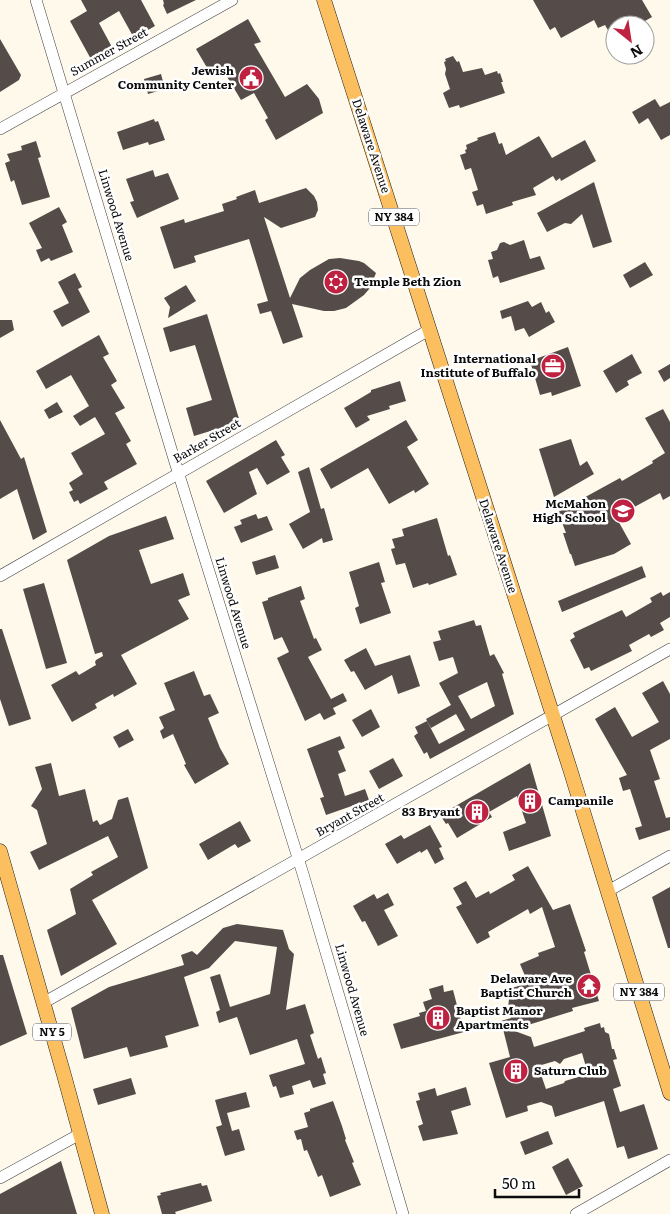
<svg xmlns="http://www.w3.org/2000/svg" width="670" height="1214" font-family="Literata,serif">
	<rect width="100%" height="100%" fill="#fff9ec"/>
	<g fill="#554c49" fill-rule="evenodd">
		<path d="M81,0H141L155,26L134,38L119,11L99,23L113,49L92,61L70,21L87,11Z"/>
		<path d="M163,0H196L167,14L163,5L164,4Z"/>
		<path d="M533,0H642L652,17L638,25H615V42L605,25L598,28L594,20L561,38L555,27L550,30Z"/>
		<path d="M248,19L261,42L254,44L285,97L307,84L319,99L323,113L276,140L265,120L268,118L254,93L241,100L220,65L209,71L196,49Z"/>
		<path d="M0,39L21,75L19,80L0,92Z"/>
		<path d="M453,56L457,62L459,61L463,72L482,68L485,75L497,71L498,74L500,73L503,82H501L505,93L460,108L459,105L449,108L443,93L450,89L445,74L446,69L444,62L446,61L445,59Z"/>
		<path d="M161,74L165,89L148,94L144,79Z"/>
		<path d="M655,99L660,107L670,102V135L661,140L648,118L639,124L632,112Z"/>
		<path d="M154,119L155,122L158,121L165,140L149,145L148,142L123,150L117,132Z"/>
		<path d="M495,132L499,144L502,143L506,155L539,136L552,158L585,140L596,161L561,181L560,178L556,181L553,176L533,188L536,195L512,202L513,205L486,214L483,204L477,206L472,192L478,190L471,168L465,170L460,155L466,153L465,150L467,149L466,145L478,140L477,138Z"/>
		<path d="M36,141L41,157L38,158L50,197L22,205L14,180L11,182L5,163L10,161L7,154L22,150L21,146Z"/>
		<path d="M153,170L155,177L168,173L179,199L137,218L130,202L134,201L126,179Z"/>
		<path d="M594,182L612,242L593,248L582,214L571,224L565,223L547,232L537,213Z"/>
		<path d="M306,188L314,196L317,202L318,210L315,217L281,228L264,217L290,298L300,278L310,270L329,259L340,258L359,261L364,263L376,273L370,288L364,295L346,308L334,311H324L292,304L303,337L283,344L271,311L260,314L257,304L268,301L249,239L194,256L196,262L174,269L160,227L184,219L185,223L224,211L222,204L237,199L236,197L255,190L259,203Z"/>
		<path d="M59,207L67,222L62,225L73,252L51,261L49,258L41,262L36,250L42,248L29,223Z"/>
		<path d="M524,240L530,259L540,256L545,269L500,283L498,276L493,278L488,260L493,259L491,252L497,250L500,243L504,242L510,245Z"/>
		<path d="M645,262L653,275L630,288L623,275Z"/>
		<path d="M75,273L82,287L78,289L90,312L62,327L53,311L69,303L58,282Z"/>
		<path d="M186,285L196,301L168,318L170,307L164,298Z"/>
		<path d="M528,301L532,307L541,302L546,313L549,311L555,322L529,337L524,328L515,331L511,316L502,319L500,311Z"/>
		<path d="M207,314L240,422L194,436L186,408L212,400L195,345L170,352L163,328Z"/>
		<path d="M0,320H12L14,330L0,338Z"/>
		<path d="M99,335L109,354L103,357L117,381L111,385L125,408L115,413L131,441L126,444L137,464L104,482L108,489L80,504L78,500L74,502L69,492L73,490L69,483L83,474L71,453L105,434L95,417L80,426L73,416L89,406L71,375L46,389L36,371Z"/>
		<path d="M568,347L581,386L552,396L551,392L540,395L530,361Z"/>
		<path d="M632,354L642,373L627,381L629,385L616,393L603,371Z"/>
		<path d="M670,364V378L664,382L658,371Z"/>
		<path d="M400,381L406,401L389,406L390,409L367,416L370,420L356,428L344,408L371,392V390Z"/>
		<path d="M57,402L63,412L49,419L44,410Z"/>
		<path d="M663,409L670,422V496L663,500L660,493L616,517L631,544L614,554L575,566L571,554H570L563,533H566L558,512L620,478L622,481L653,463L652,461L665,453L645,418Z"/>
		<path d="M0,420L21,459L24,457L47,532L33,540L17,489L0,499Z"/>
		<path d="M406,420L418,440L407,447L429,484L415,493L414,490L389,504L368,468L331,489L320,469Z"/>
		<path d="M571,439L580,466L587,461L594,474L554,497L539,449Z"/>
		<path d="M276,440L285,455L281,457L290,472L267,485L257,468L249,472L257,494L224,513L206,481Z"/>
		<path d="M309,467L321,509L324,508L333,540L323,543L322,538L303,549L289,524L310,512L298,472Z"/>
		<path d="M256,514L258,519L267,516L273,530L241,543L234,527L242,524L240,520Z"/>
		<path d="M166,516L174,539L139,550L151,584L183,573L190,595L178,600L189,619L121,655L137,684L114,697L113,694L95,704L97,708L72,722L51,685L76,671L79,675L96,665L95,662L96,660L103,656L102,652L95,654L67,560L109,536Z"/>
		<path d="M437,518L448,556L450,555L457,575L429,585L428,583L413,588L405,563L396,565L391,549L395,548L392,539L404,536L402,529Z"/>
		<path d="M275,555L279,568L256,575L252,562Z"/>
		<path d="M379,562L385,582L381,583L391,613L360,624L355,608L359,606L349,572Z"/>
		<path d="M642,566L646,577L562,612L558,601Z"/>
		<path d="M44,583L67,663L46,669L23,589Z"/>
		<path d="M301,586L305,599L300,601L314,639L316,638L322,650L308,657L331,699L343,693L347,701L333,708L336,714L324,720L320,713L305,721L277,658L289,652L282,637L274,640L262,602L268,600V598Z"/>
		<path d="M661,592L663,596L670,592V617L660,623L664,630L651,637L649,634L629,645L632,651L591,671L589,667L584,669L570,640L575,637L573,633L622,610L626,617L652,602L650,598Z"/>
		<path d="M474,620L476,626L481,625L490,656L494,654L504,673L502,674L514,714L430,759L427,752L424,754L414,736L418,733L415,727L427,721L439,744L465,730L456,714L431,728L426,719L451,705L439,683L458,673L453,657L439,661L433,642L441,640L438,631ZM487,682L495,706L471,719L458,696Z"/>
		<path d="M0,629H2L31,719L9,726L0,699Z"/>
		<path d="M366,648L375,666L410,655L420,686L398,694L392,675L365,690L354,671L351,672L344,660Z"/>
		<path d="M194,671L204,696L210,694L219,713L208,718L220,748L229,764L195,784L184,765L186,764L173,734L163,739L160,731L164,728L159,717L175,710L164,683Z"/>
		<path d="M663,681L670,694V739L650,750L660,779L654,781L666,818L670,817V830L639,840L635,828L642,826L630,789L623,791L619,778L627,775L595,719L615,707L632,737L659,722L642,693Z"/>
		<path d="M371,709L380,727L362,737L352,720Z"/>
		<path d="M128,729L134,740L119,748L113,737Z"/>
		<path d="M340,736L345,748L338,751L346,771L338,774L345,796L365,789L369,800L326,815L320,798L324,797L307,749Z"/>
		<path d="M393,758L403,776L379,789L369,771Z"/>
		<path d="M51,763L59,796L85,789L93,822L97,820L100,825L112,819L118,800L128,797L148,868L92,900L117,944L61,976L47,930L76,914L70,889L93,875L91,872L118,857L108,836L39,870L30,852L47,844L37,810L31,806L42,789L35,767Z"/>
		<path d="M530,763L551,836L509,851L503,832L526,823L517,796L489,812L492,817L457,838L448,823L446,824L440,815Z"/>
		<path d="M240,821L251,841L238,848L235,844L208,860L199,844Z"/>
		<path d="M430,825L442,847L439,848L444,859L435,864L427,849L421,853L420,851L397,864L385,844L401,835L404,839Z"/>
		<path d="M528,866L553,910L570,904L586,951L584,952L599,1001L572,1008L573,1011L512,1030L531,1037L534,1047L585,1031L584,1028L600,1023L601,1028L604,1027L605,1032L609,1034L612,1049H614L617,1059L613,1060L621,1086L613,1089L620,1112L644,1104L658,1149L628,1159L624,1146L617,1148L604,1101L555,1117L552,1106L541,1102L527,1106L528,1111L506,1118L489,1063L510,1057L501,1021L511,1018L508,1009L509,999L506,990L528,983L520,964L539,956L538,953L555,947L542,907L530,914L528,909L488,932L490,937L477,944L456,907L462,904L453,888L466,881L476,898L489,891L490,894L515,880L512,875ZM582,1053L588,1074L565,1081L564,1083L546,1089L538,1066L555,1061L560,1064L564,1059Z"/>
		<path d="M670,887V948H668L652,897Z"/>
		<path d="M388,893L394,905L384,910L398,936L378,946L365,921L362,922L353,906L374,894L377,899Z"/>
		<path d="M237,924L283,930L289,949L294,954L286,1010L305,1004L314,1033L310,1035L318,1059L321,1057L326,1073L323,1074L326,1084L313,1088L310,1080L292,1086L294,1094L280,1098L276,1086L273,1087L269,1075L305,1064L297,1039L250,1055L237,1017L219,1023L216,1012L220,1010L210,977L220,974L230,1007L270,994L277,947L235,941L209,968L184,977L199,1026L165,1036L168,1047L130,1057L127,1047L84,1059L71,1008L109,987L184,965L181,955L192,951L197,955L223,928Z"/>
		<path d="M0,955H3L27,1034L0,1046Z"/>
		<path d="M443,985L444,992L453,990L464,1032L401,1049L393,1024L420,1016L419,1013L426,1011L423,1002L432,999L429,989Z"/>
		<path d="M131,1078L136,1094L98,1105L93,1089Z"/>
		<path d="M466,1087L471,1105L451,1111L458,1134L423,1141L418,1126L423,1124L416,1101L420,1100L418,1093L435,1088L437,1096Z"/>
		<path d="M246,1092L250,1107L227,1113L232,1131L239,1129L245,1150L225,1156L216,1127L222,1125L215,1100Z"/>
		<path d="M333,1101L342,1126L346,1139L345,1140L354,1162L352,1163L361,1185L330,1197L322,1175L318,1177L307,1150L304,1151L301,1139L297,1140L294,1131L308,1127L304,1113L310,1111V1109Z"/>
		<path d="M548,1131L553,1144L525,1155L520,1142Z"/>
		<path d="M568,1158L583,1186L566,1195L552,1167Z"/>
		<path d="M61,1161L77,1214H0V1194Z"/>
		<path d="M201,1183L202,1186L207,1185L212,1201L175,1212L176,1214H162L157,1196L161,1195L160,1193Z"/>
	</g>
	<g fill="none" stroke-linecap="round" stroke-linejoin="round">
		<defs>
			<g id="minor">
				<path d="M36,0L175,462L303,874L403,1214"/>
				<path d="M0,129L232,0"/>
				<path d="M0,576L429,330"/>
				<path d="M608,891L670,856"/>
				<path d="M43,1003L670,649"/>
				<path d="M0,1178L80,1134"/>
				<path d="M576,1214L670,1160"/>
			</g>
			<g id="major">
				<path d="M324,0L570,769L670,1093"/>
				<path d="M0,851L64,1075L102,1214"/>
			</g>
		</defs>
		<use href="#minor" stroke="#3f3f3f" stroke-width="12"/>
		<use href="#major" stroke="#1d1d1d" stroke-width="15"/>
		<use href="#minor" stroke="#fff" stroke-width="11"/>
		<use href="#major" stroke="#fbbf60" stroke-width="14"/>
	</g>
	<defs>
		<symbol id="civic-disc" viewBox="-11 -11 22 22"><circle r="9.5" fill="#be2240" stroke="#fff"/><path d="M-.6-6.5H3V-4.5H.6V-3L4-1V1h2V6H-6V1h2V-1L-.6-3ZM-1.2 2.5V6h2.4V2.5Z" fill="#fff"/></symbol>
		<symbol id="synagogue-disc" viewBox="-11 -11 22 22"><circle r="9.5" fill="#be2240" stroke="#fff"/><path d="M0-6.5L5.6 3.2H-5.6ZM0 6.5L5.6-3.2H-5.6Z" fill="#fff"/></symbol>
		<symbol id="office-disc" viewBox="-11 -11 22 22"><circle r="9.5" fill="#be2240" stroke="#fff"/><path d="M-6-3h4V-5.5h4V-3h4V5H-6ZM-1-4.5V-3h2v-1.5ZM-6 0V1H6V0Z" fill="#fff"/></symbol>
		<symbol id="school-disc" viewBox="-11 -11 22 22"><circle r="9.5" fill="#be2240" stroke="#fff"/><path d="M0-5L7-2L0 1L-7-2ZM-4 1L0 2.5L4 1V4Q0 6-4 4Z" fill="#fff"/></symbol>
		<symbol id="building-disc" viewBox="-11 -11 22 22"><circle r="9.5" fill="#be2240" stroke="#fff"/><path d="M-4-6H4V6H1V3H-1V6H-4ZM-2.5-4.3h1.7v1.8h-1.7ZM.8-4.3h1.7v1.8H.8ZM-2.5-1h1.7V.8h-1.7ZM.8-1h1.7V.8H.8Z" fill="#fff"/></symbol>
		<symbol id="temple-disc" viewBox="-11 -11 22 22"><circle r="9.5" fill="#be2240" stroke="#fff"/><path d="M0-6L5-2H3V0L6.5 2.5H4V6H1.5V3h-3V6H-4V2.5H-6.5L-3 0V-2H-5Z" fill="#fff"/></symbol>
	</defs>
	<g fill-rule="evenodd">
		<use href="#civic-disc" x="237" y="64" width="28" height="28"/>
		<use href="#synagogue-disc" x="322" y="268" width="28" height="28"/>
		<use href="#office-disc" x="539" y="352" width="28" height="28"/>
		<use href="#school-disc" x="609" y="497" width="28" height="28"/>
		<use href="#building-disc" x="516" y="787" width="28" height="28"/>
		<use href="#building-disc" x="463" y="798" width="28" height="28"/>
		<use href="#temple-disc" x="575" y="972" width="28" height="28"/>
		<use href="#building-disc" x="424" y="1004" width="28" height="28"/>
		<use href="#building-disc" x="502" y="1057" width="28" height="28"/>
	</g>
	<g text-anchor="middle" stroke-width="5" stroke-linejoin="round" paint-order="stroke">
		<g fill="#fff" stroke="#555" stroke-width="1">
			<rect x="369" y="208.5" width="50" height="17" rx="4"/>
			<rect x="614" y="983.5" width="50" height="17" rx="4"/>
			<rect x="33" y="1023.5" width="38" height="17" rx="4"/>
		</g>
		<g font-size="11" font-weight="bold" fill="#0c0c0c">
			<text x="394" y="221">NY 384</text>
			<text x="639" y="996">NY 384</text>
			<text x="52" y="1036">NY 5</text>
		</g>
		<g font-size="12" fill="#0c0c0c" stroke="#fff">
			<text transform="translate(109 52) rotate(-29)" y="4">Summer Street</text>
			<text transform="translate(371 146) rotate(72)" y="4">Delaware Avenue</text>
			<text transform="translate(116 215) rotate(73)" y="4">Linwood Avenue</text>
			<text transform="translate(207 441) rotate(-30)" y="4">Barker Street</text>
			<text transform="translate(498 546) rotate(72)" y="4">Delaware Avenue</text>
			<text transform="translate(233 603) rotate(73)" y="4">Linwood Avenue</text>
			<text transform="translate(350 815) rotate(-29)" y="4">Bryant Street</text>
			<text transform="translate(352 990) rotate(74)" y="4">Linwood Avenue</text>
		</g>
		<g font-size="12" font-weight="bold" fill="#0c0c0c" stroke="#fff" text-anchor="end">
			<text x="234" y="75">Jewish<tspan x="234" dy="14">Community Center</tspan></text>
			<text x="354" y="286" text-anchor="start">Temple Beth Zion</text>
			<text x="536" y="363">International<tspan x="536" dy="14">Institute of Buffalo</tspan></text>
			<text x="606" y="508">McMahon<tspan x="606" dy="14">High School</tspan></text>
			<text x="548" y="805" text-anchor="start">Campanile</text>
			<text x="460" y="816">83 Bryant</text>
			<text x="572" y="983">Delaware Ave<tspan x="572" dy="14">Baptist Church</tspan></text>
			<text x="456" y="1015" text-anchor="start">Baptist Manor<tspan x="456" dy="14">Apartments</tspan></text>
			<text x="534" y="1075" text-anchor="start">Saturn Club</text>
		</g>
	</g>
	<g transform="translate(630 40) rotate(150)"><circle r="24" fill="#ffffff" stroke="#9e9e9e"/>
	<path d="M0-4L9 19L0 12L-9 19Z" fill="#be2240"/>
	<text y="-8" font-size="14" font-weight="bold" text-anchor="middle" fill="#0c0c0c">N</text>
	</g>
	<path d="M495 1189v8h84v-8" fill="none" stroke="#0c0c0c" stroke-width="2.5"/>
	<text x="502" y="1189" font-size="15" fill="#0c0c0c" stroke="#ffffff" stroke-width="4" paint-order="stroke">50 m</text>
</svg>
